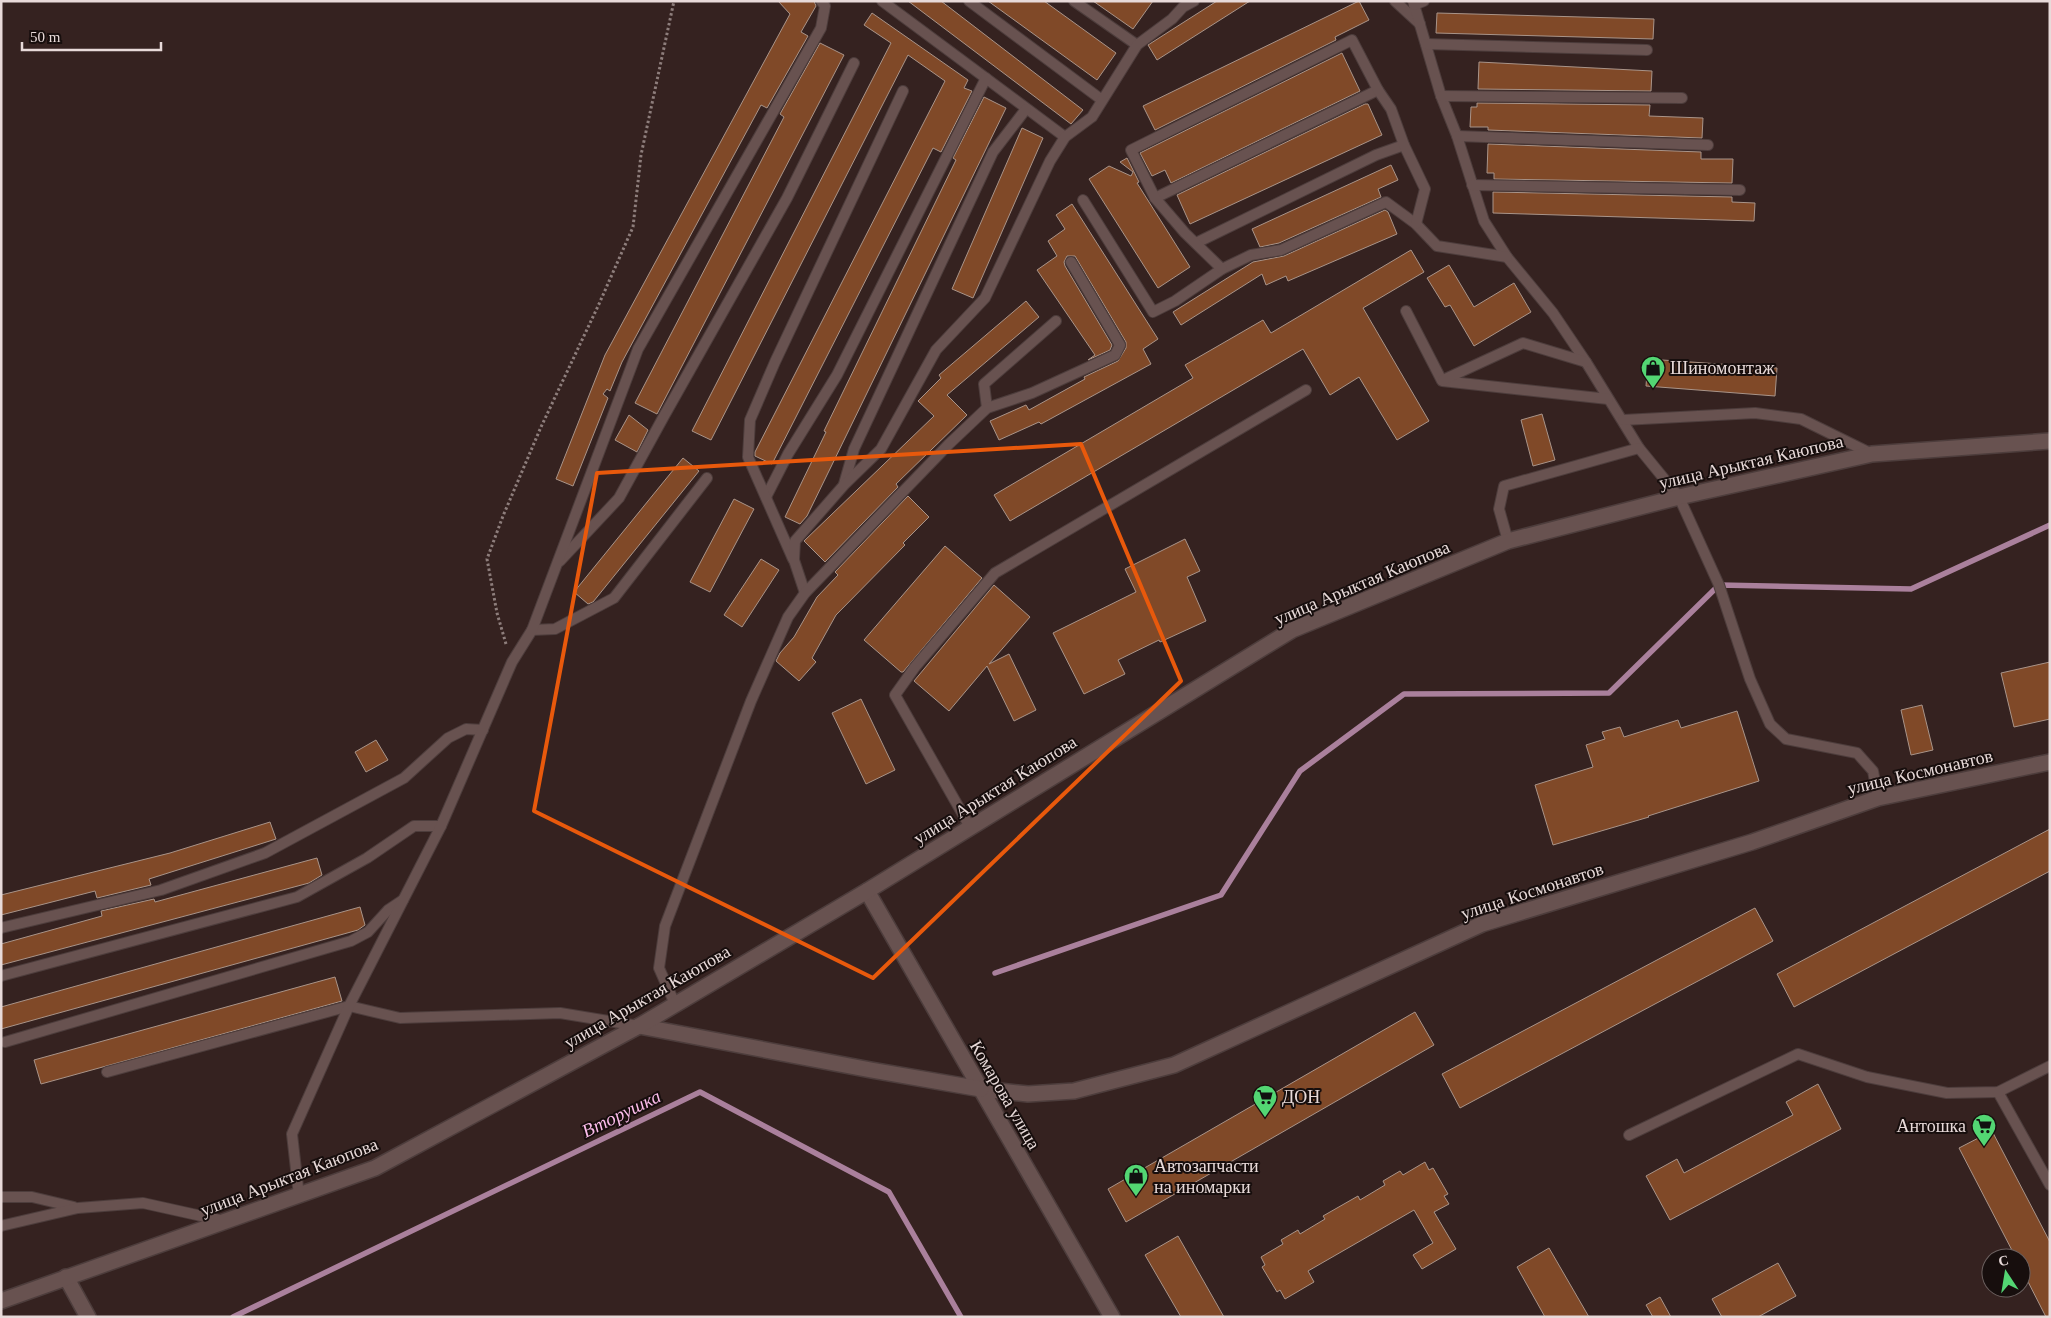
<svg xmlns="http://www.w3.org/2000/svg" width="2051" height="1318" font-family="Georgia,serif">
	<rect width="100%" height="100%" fill="#352220"/>
	<g fill="none" stroke-linecap="round" stroke-linejoin="round">
		<g stroke="#aa809c" stroke-width="5.5">
			<path d="M995,973L1221,895L1300,771L1404,694L1609,693L1719,585L1911,589L2050,525"/>
			<path d="M233,1317L700,1092L889,1192L961,1317"/>
		</g>
	</g>
	<g fill="#804928" stroke="#a99489">
		<path d="M778,1H814L816,6L801,32L808,36L767,108L761,105L622,362L610,391L607,389L603,394L608,398L573,486L556,479L605,355L790,14Z"/>
		<path d="M908,1H941L1083,110L1071,124Z"/>
		<path d="M988,1H1044L1116,53L1097,80Z"/>
		<path d="M1093,1H1153L1133,29Z"/>
		<path d="M1217,1H1250L1157,60L1148,45Z"/>
		<path d="M1359,1L1369,20L1335,37L1336,40L1155,130L1143,106Z"/>
		<path d="M872,13L968,80L964,88L972,91L941,152L933,148L772,464L755,456V452L945,81L908,55L711,440L692,431L891,43L864,25Z"/>
		<path d="M1437,13L1654,19L1653,39L1436,33Z"/>
		<path d="M820,43L844,55L657,414L635,403L784,117L780,114Z"/>
		<path d="M1342,53L1360,91L1171,183L1165,170L1152,176L1140,153Z"/>
		<path d="M1479,62L1652,71L1651,91L1478,89Z"/>
		<path d="M984,97L1006,108L807,516L800,524L785,517L826,432L824,431L956,160L953,158Z"/>
		<path d="M1477,103L1650,105L1649,116L1703,118L1702,138L1488,130V127H1470L1471,107H1477Z"/>
		<path d="M1365,104H1368L1382,135L1190,224L1177,195Z"/>
		<path d="M1022,128L1043,138L973,298L952,289Z"/>
		<path d="M1488,144L1701,152V159H1733L1732,183L1494,179V173H1487Z"/>
		<path d="M1127,158L1139,182L1137,183L1190,267L1158,288L1089,179L1109,166L1131,176L1133,172L1120,162Z"/>
		<path d="M1391,165L1398,180L1378,189L1381,197L1279,243L1260,247L1252,229Z"/>
		<path d="M1493,192L1732,197V202L1755,203L1754,221L1493,213Z"/>
		<path d="M1072,204L1158,339L1143,349L1151,364L1041,424L1039,422L999,440L990,421L1026,405L1029,410L1085,379L1084,377L1118,361L1126,348V342L1075,256H1067L1064,262L1065,266L1112,345L1110,350L1088,360L1095,355L1037,270L1057,256L1048,241L1065,229L1056,215Z"/>
		<path d="M1385,210L1388,212L1397,234L1288,281L1286,276L1266,285L1262,274L1181,325L1173,312L1253,262L1284,256Z"/>
		<path d="M1411,250L1424,272L1363,308L1429,421L1397,440L1359,377L1330,395L1303,349L1010,521L994,495L1193,378L1185,365L1263,320L1271,333Z"/>
		<path d="M1449,265L1474,307L1514,283L1531,312L1474,346L1450,305L1445,307L1427,278Z"/>
		<path d="M1026,301L1039,317L947,395L967,415L896,484L898,487L825,562L804,541L934,416L918,401L941,378L939,375Z"/>
		<path d="M1648,359L1777,368L1775,396L1646,386Z"/>
		<path d="M1542,414L1555,460L1533,466L1521,420Z"/>
		<path d="M629,415L648,430L637,452L615,440Z"/>
		<path d="M683,458L699,471L593,602L588,604L574,592Z"/>
		<path d="M908,496L929,517L903,543L905,545L836,615L812,658L816,662L799,681L776,661L780,653L794,637L817,597L838,575L835,572Z"/>
		<path d="M734,499L754,509L710,592L690,582Z"/>
		<path d="M1185,539L1200,571L1187,577L1206,621L1160,642L1159,640L1118,660L1125,674L1084,694L1053,633L1136,592L1125,569Z"/>
		<path d="M945,546L982,578L903,672H901L864,640Z"/>
		<path d="M761,559L779,570L742,627L724,615Z"/>
		<path d="M994,585L1030,617L989,664L1009,654L1036,710L1014,721L987,666L949,711L914,681Z"/>
		<path d="M2050,662V719L2014,727L2001,673Z"/>
		<path d="M861,699L895,770L866,784L832,713Z"/>
		<path d="M1922,705L1933,750L1911,755L1901,710Z"/>
		<path d="M1737,711L1759,781L1648,816L1649,817L1553,845L1535,785L1593,767L1586,745L1605,739L1602,732L1620,727L1624,737L1678,720L1681,728Z"/>
		<path d="M376,740L388,760L366,772L355,752Z"/>
		<path d="M270,822L276,839L149,879L151,885L97,898L95,891L1,915V895L170,853Z"/>
		<path d="M2050,829V871L1794,1007L1777,974Z"/>
		<path d="M317,858L322,875L309,883L1,965V944L102,916L101,911L154,899L155,902Z"/>
		<path d="M360,907L365,925L358,930L1,1029V1007Z"/>
		<path d="M1755,908L1773,941L1460,1108L1442,1074Z"/>
		<path d="M335,977L342,1001L41,1084L34,1060Z"/>
		<path d="M1415,1012L1434,1045L1126,1222L1108,1189Z"/>
		<path d="M1818,1084L1841,1129L1670,1220L1646,1176L1677,1159L1684,1173L1793,1115L1786,1102Z"/>
		<path d="M1992,1131L2050,1242V1317H2046L2021,1268V1258H2016L1959,1148Z"/>
		<path d="M1425,1162L1429,1170L1433,1168L1448,1194L1444,1196L1449,1204L1434,1212L1456,1249L1422,1269L1413,1255L1433,1243L1414,1210L1308,1271L1314,1282L1285,1299L1280,1290L1277,1292L1262,1267L1265,1265L1261,1257L1283,1244L1281,1240L1298,1230L1300,1234L1325,1219L1323,1216L1358,1196L1360,1200L1385,1185L1383,1181L1400,1171L1403,1175Z"/>
		<path d="M1178,1236L1224,1317H1181L1145,1255Z"/>
		<path d="M1549,1248L1589,1317H1545L1517,1267Z"/>
		<path d="M1778,1263L1796,1296L1758,1317H1722L1712,1299Z"/>
		<path d="M1660,1297L1671,1317H1653L1646,1305Z"/>
	</g>
	<g fill="none" stroke-linecap="round" stroke-linejoin="round">
		<defs>
			<g id="service">
				<path d="M882,1L1065,137"/>
				<path d="M969,1L1102,100"/>
				<path d="M1074,1L1137,45"/>
				<path d="M1395,1L1420,24"/>
				<path d="M1413,1L1441,96L1457,136L1484,221L1507,257L1553,313L1586,362L1639,448L1679,497L1719,585L1750,679L1770,724L1786,739L1857,753L1873,771L1878,798"/>
				<path d="M1414,5L1424,1"/>
				<path d="M1426,44L1647,50"/>
				<path d="M1441,96L1682,98"/>
				<path d="M1457,136L1708,145"/>
				<path d="M1472,185L1740,190"/>
				<path d="M1155,198L1378,90"/>
				<path d="M1083,200L1153,312L1175,301L1222,269L1251,255L1281,250L1386,202L1416,224L1437,246L1507,257"/>
				<path d="M1196,243L1376,155L1404,145"/>
				<path d="M1222,269L1185,233L1155,198L1131,150L1352,40L1378,90L1391,109L1404,145L1425,189L1416,224"/>
				<path d="M1406,311L1442,381L1608,399"/>
				<path d="M1443,380L1523,343L1586,362"/>
				<path d="M987,408L984,384L1056,321"/>
				<path d="M1623,420L1755,413L1801,419L1872,454"/>
				<path d="M844,484L854,449L993,152L1026,109"/>
				<path d="M766,497L788,454L837,375L986,78"/>
				<path d="M1508,541L1499,509L1504,486L1639,448"/>
				<path d="M793,559L748,457L750,420L775,362L903,91"/>
				<path d="M560,561L619,498L664,416L787,198L854,63"/>
				<path d="M805,593L794,560L795,541L844,485L881,449L936,350L985,298L1050,161L1065,137L1092,117L1137,45L1172,19L1183,7L1194,1"/>
				<path d="M532,630L555,629L614,598L707,478"/>
				<path d="M970,827L895,695L915,667L995,573L1306,390"/>
				<path d="M1,928L161,890L265,853L404,778L448,738L466,729L483,730"/>
				<path d="M1,976L297,897L367,858L414,826H441"/>
				<path d="M675,1004L659,968L665,926L751,701L788,617L805,593L949,444L987,408L1032,393L1115,355L1120,345L1071,262"/>
				<path d="M5,1042L351,941L368,932L388,910L403,900"/>
				<path d="M107,1072L349,1006L400,1018L560,1013L639,1026"/>
				<path d="M1998,1092L2050,1185"/>
				<path d="M1629,1135L1798,1054L1867,1077L1947,1093L1998,1092L2050,1066"/>
				<path d="M299,1196L292,1134L349,1006L441,826L512,662L532,630L638,349L821,28L825,6L821,1"/>
				<path d="M1,1197H32L74,1207"/>
				<path d="M1,1226L78,1208L143,1203L224,1221"/>
			</g>
			<g id="minor">
				<path d="M981,1089L1028,1094L1074,1091L1174,1065L1482,924L1752,842L1878,798L2050,762"/>
				<path d="M66,1277L88,1317"/>
			</g>
			<g id="tertiary">
				<path d="M867,891L1112,1317"/>
				<path d="M639,1026L871,1070L981,1089"/>
				<path d="M1,1301L375,1168L639,1026L867,891L1292,630L1508,541L1679,497L1872,454L2050,441"/>
			</g>
		</defs>
		<use href="#service" stroke="#4d3d3c" stroke-width="12"/>
		<use href="#minor" stroke="#4d3d3c" stroke-width="18"/>
		<use href="#tertiary" stroke="#4d3d3c" stroke-width="18"/>
		<path stroke="#8e7e7c" stroke-width="3" stroke-dasharray="2.5 2.5" stroke-linecap="butt" d="M506,644L497,613L487,559L503,516L541,427L599,304L633,227L641,155L674,1"/>
		<use href="#service" stroke="#685250" stroke-width="10"/>
		<use href="#minor" stroke="#685250" stroke-width="15"/>
		<use href="#tertiary" stroke="#685250" stroke-width="15"/>
	</g>
	<path fill="none" stroke="#e8590c" stroke-width="4" stroke-linejoin="round" d="M1081,444L1181,681L873,978L534,811L597,473Z"/>
	<defs>
		<symbol id="shop-pin" viewBox="-11 -11 22 30"><path d="M0 17L-7.5 6A9.5 9.5 0 1 1 7.5 6Z" fill="#53d673" stroke="#170e0d"/><path d="M-5-2.5h2.3a2.7 3.5 0 0 1 5.4 0H5L5.5 6h-11ZM-1.5-2.5h3a1.5 2.3 0 0 0-3 0Z" fill="#111"/></symbol>
		<symbol id="supermarket-pin" viewBox="-11 -11 22 30"><path d="M0 17L-7.5 6A9.5 9.5 0 1 1 7.5 6Z" fill="#53d673" stroke="#170e0d"/><path d="M-6-5.5h2.5l.6 2H6L4.5 2H-2.5L-4.4-4H-6ZM-1.5 3.2a1.3 1.3 0 1 0 .1 0ZM3 3.2a1.3 1.3 0 1 0 .1 0Z" fill="#111"/></symbol>
	</defs>
	<g fill-rule="evenodd">
		<use href="#shop-pin" x="1639" y="354" width="28" height="38"/>
		<use href="#supermarket-pin" x="1251" y="1083" width="28" height="38"/>
		<use href="#supermarket-pin" x="1970" y="1112" width="28" height="38"/>
		<use href="#shop-pin" x="1122" y="1162" width="28" height="38"/>
	</g>
	<g text-anchor="middle" stroke-width="4" stroke-linejoin="round" paint-order="stroke">
		<g font-size="18" fill="#e8dad9" stroke="#170e0d" text-anchor="start">
			<text x="1670" y="374">Шиномонтаж</text>
			<text x="1282" y="1103">ДОН</text>
			<text x="1966" y="1132" text-anchor="end">Антошка</text>
			<text x="1154" y="1172">Автозапчасти<tspan x="1154" dy="21">на иномарки</tspan></text>
		</g>
		<g font-size="18" fill="#e8dad9" stroke="#170e0d">
			<text transform="translate(1751 462) rotate(-13)" y="6">улица Арыктая Каюпова</text>
			<text transform="translate(1362 583) rotate(-23)" y="6">улица Арыктая Каюпова</text>
			<text transform="translate(1920 772) rotate(-13)" y="6">улица Космонавтов</text>
			<text transform="translate(995 790) rotate(-32)" y="6">улица Арыктая Каюпова</text>
			<text transform="translate(1532 891) rotate(-18)" y="6">улица Космонавтов</text>
			<text transform="translate(647 997) rotate(-30)" y="6">улица Арыктая Каюпова</text>
			<text transform="translate(1005 1095) rotate(60)" y="6">Комарова улица</text>
			<text transform="translate(289 1177) rotate(-21)" y="6">улица Арыктая Каюпова</text>
		</g>
		<g font-size="19" font-style="italic" fill="#fcbceb" stroke="#170e0d">
			<text transform="translate(621 1113) rotate(-26)" y="7">Вторушка</text>
		</g>
	</g>
	<rect width="2051" height="1318" fill="none" stroke="#e8dad9" stroke-width="5"/>
	<g transform="translate(2006 1273) rotate(348)"><circle r="24" fill="#170e0d" stroke="#6b605f"/>
	<path d="M0-4L9 19L0 12L-9 19Z" fill="#53d673"/>
	<text y="-8" font-size="14" font-weight="bold" text-anchor="middle" fill="#e8dad9">С</text>
	</g>
	<path d="M22 42v8h139v-8" fill="none" stroke="#e8dad9" stroke-width="2.5"/>
	<text x="30" y="42" font-size="15" fill="#e8dad9" stroke="#170e0d" stroke-width="4" paint-order="stroke">50 m</text>
</svg>
